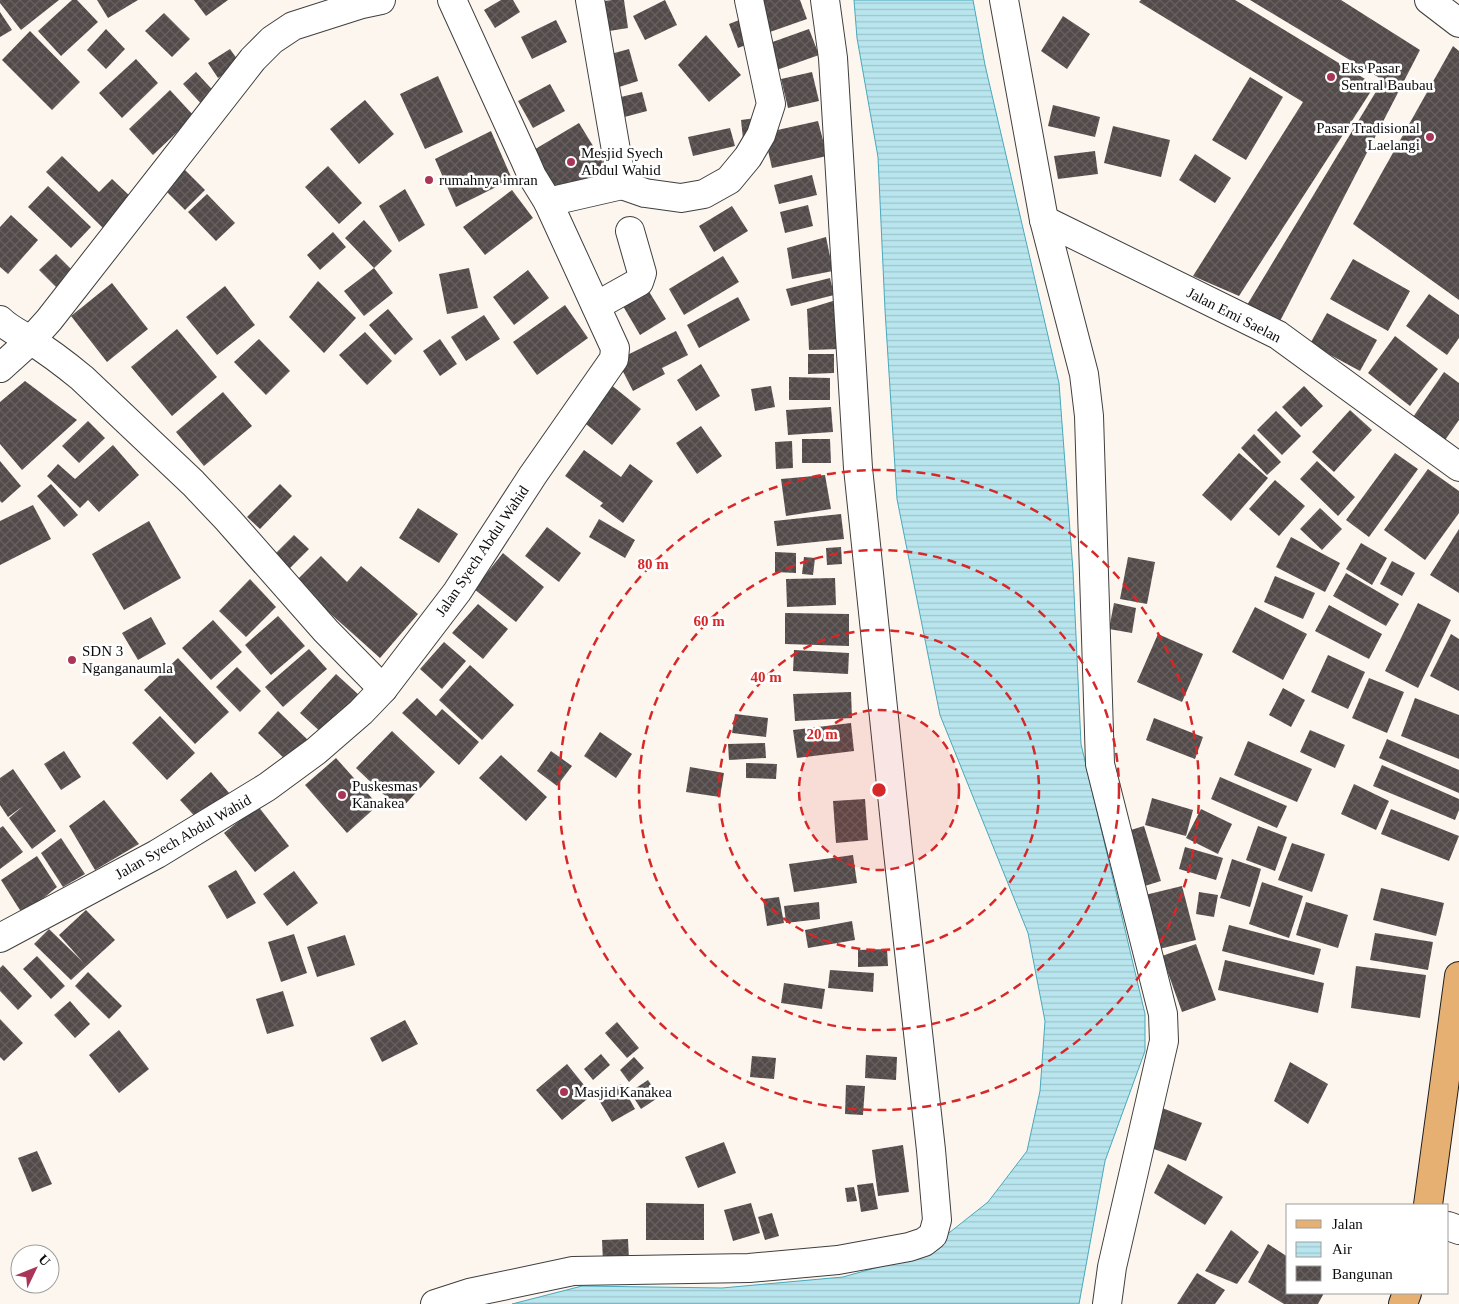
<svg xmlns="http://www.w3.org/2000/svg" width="1459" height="1304" font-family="'Times New Roman',serif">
	<defs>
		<pattern id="water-rules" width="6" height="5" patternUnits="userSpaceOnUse" patternTransform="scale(1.25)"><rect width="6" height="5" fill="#b9e6ee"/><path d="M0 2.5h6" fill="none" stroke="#9ec4cb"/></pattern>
		<pattern id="building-cross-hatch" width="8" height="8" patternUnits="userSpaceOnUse" patternTransform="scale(1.25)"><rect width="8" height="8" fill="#534b4a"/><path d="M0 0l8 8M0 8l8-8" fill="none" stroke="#676060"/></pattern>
	</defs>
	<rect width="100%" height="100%" fill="#fdf6ee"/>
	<path fill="url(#water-rules)" stroke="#49a8bb" d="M854,0H973L985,65L1059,383L1073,571L1081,744L1145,1014V1051L1105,1161L1079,1304H512L582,1286L722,1288L843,1277L921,1255L988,1202L1027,1151L1040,1091L1045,1021L1028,933L940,715L897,499L885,310L878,157L857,38Z"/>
	<g fill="url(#building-cross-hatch)">
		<path d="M0,0H59L21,30L0,3Z"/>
		<path d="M72,0H77L98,22L61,56L38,31Z"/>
		<path d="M97,0H138L108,18Z"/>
		<path d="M194,0H228L206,16Z"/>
		<path d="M501,0H513L520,12L495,28L484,10Z"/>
		<path d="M612,0H624L628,28L603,32L597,2Z"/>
		<path d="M665,0L677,25L645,40L633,16Z"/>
		<path d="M755,0H800L807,19L767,33Z"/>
		<path d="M1141,0H1235L1375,85L1239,296L1193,276L1303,102L1139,2Z"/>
		<path d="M1250,0H1341L1420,50L1278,325L1247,305L1383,80Z"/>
		<path d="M0,12L12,30L0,37Z"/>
		<path d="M164,13L190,39L172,57L145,31Z"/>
		<path d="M1063,16L1090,34L1067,69L1041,51Z"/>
		<path d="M747,17L756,41L738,48L729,24Z"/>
		<path d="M556,20L567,42L532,59L521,37Z"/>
		<path d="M106,29L125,49L106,69L87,50Z"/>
		<path d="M809,29L819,55L771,72L761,46Z"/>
		<path d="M30,31L80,82L52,110L2,60Z"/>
		<path d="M706,35L741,75L709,102L678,65Z"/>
		<path d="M1453,46L1459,51V300L1353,224Z"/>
		<path d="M230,49L240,63L218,78L208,63Z"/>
		<path d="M629,49L638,81L616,88L607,55Z"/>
		<path d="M136,59L158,83L122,118L99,93Z"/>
		<path d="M196,72L219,97L206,109L183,84Z"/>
		<path d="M812,72L819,101L788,108L781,79Z"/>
		<path d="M438,76L463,132L425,149L400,94Z"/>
		<path d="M1250,77L1283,97L1246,160L1212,140Z"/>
		<path d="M550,84L565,111L533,128L518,101Z"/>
		<path d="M170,90L194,116L153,155L129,129Z"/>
		<path d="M642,92L647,111L617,119L612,99Z"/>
		<path d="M365,100L394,134L359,164L330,129Z"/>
		<path d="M1053,105L1100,117L1095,137L1048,126Z"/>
		<path d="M756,118L758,138L743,139L741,120Z"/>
		<path d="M818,121L827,156L772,168L764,133Z"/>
		<path d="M579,123L609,172L562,201L532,151Z"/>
		<path d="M1113,126L1170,140L1161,177L1104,163Z"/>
		<path d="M730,128L735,146L693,156L688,137Z"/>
		<path d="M491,131L512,179L456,207L435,159Z"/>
		<path d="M1095,151L1098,174L1058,179L1054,156Z"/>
		<path d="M1195,154L1231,178L1215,203L1179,180Z"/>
		<path d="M62,156L99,192L112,179L132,198L103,228L46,172Z"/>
		<path d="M328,166L362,203L339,224L305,187Z"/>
		<path d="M183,168L205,190L185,210L163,188Z"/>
		<path d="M812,175L817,195L779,204L774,185Z"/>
		<path d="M48,186L91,227L71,248L28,207Z"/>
		<path d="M405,189L425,225L399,242L379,206Z"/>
		<path d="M512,190L533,218L485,255L463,227Z"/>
		<path d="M207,194L235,223L216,241L188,212Z"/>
		<path d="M808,205L813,226L785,233L780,212Z"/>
		<path d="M732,206L748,231L714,252L699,226Z"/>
		<path d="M11,215L38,240L8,274L0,267V227Z"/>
		<path d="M364,220L392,251L374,268L393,293L364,316L344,291L374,268L345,238Z"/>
		<path d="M333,232L346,247L320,270L307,255Z"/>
		<path d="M826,237L833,271L792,279L787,248Z"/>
		<path d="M56,254L72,270L56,287L39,270Z"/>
		<path d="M723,256L739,282L684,315L669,289Z"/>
		<path d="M1353,259L1410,291L1388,331L1330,299Z"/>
		<path d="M469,268L478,308L447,314L439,274Z"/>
		<path d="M528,270L549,298L514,325L493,297Z"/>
		<path d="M830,278L834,295L791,306L786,289Z"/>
		<path d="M318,281L356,318L324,353L289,317Z"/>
		<path d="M112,283L148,329L107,362L71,316Z"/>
		<path d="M225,286L255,325L217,355L186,317Z"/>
		<path d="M648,290L666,319L640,335L623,306Z"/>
		<path d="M1429,294L1459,315V338L1447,355L1406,326Z"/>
		<path d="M738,297L750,320L699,348L687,325Z"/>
		<path d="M836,300L840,349L809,350L807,309Z"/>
		<path d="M565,305L588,338L537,375L513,342Z"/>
		<path d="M388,309L413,339L395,355L369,325Z"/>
		<path d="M1327,313L1377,340L1360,371L1310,344Z"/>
		<path d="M484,315L500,339L466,361L451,337Z"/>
		<path d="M177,329L217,377L172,416L131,367Z"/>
		<path d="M676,331L688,355L662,368L665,374L633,391L617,360Z"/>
		<path d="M365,332L392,361L367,385L339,355Z"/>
		<path d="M1395,336L1438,369L1410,406L1368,373Z"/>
		<path d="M259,339L290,371L266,395L234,362Z"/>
		<path d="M440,339L457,364L440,376L423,351Z"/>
		<path d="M808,354H834V373L808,374Z"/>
		<path d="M701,364L720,396L696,411L677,380Z"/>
		<path d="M1444,372L1459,383V420L1443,443L1411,420Z"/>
		<path d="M789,377L830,378V400H789Z"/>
		<path d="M25,381L77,420L22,470L0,444V402Z"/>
		<path d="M610,384L641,409L612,445L581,420Z"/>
		<path d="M771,386L775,407L755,411L751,389Z"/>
		<path d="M1304,386L1323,406L1301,427L1282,407Z"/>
		<path d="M223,392L252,426L204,466L176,432Z"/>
		<path d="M831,407L833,432L788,435L786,410Z"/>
		<path d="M1350,410L1372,430L1334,472L1312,452Z"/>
		<path d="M1276,411L1301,436L1282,455L1257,430Z"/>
		<path d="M88,421L105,438L79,463L62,446Z"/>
		<path d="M701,426L722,456L697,474L676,443Z"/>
		<path d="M1254,434L1281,462L1267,475L1241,448Z"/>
		<path d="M802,439H830L831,463H802Z"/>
		<path d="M792,441L793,468L776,469L775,442Z"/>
		<path d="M113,445L139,475L99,512L88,500L80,508L47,476L58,464L75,479Z"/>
		<path d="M584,450L621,477L630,464L653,481L623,523L600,506L603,503L565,476Z"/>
		<path d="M1239,453L1268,478L1231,521L1202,495Z"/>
		<path d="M1395,453L1418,469L1369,537L1346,520Z"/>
		<path d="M0,461L21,486L2,503L0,501Z"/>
		<path d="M1317,461L1355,497L1338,516L1300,479Z"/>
		<path d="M1428,469L1459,491V513L1425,560L1384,530Z"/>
		<path d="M825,475L831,509L786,516L781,479Z"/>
		<path d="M1275,480L1305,506L1279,536L1249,509Z"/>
		<path d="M51,484L78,515L64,527L37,496Z"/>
		<path d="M280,484L292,496L260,529L247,517Z"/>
		<path d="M33,505L51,539L0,565V521Z"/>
		<path d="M418,508L458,534L439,563L399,538Z"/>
		<path d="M1320,508L1342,529L1322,550L1300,529Z"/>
		<path d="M841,514L844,539L777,546L774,521Z"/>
		<path d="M599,519L635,540L625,558L589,537Z"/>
		<path d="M149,521L181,578L124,610L92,554Z"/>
		<path d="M547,527L581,553L559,582L525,556Z"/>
		<path d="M1459,529V593L1430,575Z"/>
		<path d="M294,535L309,549L284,574L269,560Z"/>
		<path d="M1291,537L1340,563L1325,592L1276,567Z"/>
		<path d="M1361,543L1387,558L1372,585L1346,569Z"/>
		<path d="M841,547L842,564L827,565L826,548Z"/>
		<path d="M775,552L796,553V573L775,572Z"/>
		<path d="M503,553L544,587L516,622L474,589Z"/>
		<path d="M321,556L347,582L361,566L418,614L380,658L295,582Z"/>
		<path d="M804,557L815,558L813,575L802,574Z"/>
		<path d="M1128,557L1155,562L1147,604L1120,599Z"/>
		<path d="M1392,561L1415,573L1402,596L1380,584Z"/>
		<path d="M1346,573L1399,604L1386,626L1333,596Z"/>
		<path d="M1275,576L1315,593L1303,619L1264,602Z"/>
		<path d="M835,578L836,605L787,607L786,579Z"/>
		<path d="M250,579L276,607L246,637L219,611Z"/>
		<path d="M1114,603L1136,608L1132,633L1109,629Z"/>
		<path d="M1418,603L1451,620L1418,688L1385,671Z"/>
		<path d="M478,604L508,629L483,659L452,633Z"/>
		<path d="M1329,605L1382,634L1369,659L1315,631Z"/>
		<path d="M1255,607L1307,634L1283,680L1232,652Z"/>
		<path d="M785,613L849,614V646L785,644Z"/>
		<path d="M278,616L305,646L271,675L245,645Z"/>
		<path d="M151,617L166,644L138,660L122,633Z"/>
		<path d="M213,620L242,652L211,680L182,648Z"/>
		<path d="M1158,634L1203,654L1182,702L1137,682Z"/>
		<path d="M1451,634L1459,639V691L1430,676Z"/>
		<path d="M444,642L466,661L442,689L420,669Z"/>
		<path d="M309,649L327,669L283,707L265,687Z"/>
		<path d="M794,650L849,653L848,674L793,671Z"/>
		<path d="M1328,655L1365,672L1348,709L1311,692Z"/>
		<path d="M178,658L229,712L195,744L144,690Z"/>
		<path d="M470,665L514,705L482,740L439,700Z"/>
		<path d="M237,667L261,691L240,712L216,687Z"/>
		<path d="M336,674L360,696L324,735L300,713Z"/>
		<path d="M1369,678L1404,692L1387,733L1352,718Z"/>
		<path d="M1283,688L1305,700L1291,727L1269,715Z"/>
		<path d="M851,692L852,718L795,721L793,694Z"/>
		<path d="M417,698L436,716L442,709L479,742L459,765L402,713Z"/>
		<path d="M1415,698L1459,715V759L1401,736Z"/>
		<path d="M278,711L311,743L290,764L258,733Z"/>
		<path d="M735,714L768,718L766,737L732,733Z"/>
		<path d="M160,716L195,753L167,780L132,743Z"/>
		<path d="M1154,718L1203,737L1195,759L1146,740Z"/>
		<path d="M851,723L854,751L797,758L793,730Z"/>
		<path d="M1310,730L1345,745L1335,768L1300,752Z"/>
		<path d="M392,731L435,772L400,810L356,768Z"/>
		<path d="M600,732L632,754L616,778L584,756Z"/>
		<path d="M1387,739L1459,770V793L1379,758Z"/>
		<path d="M1248,741L1312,769L1297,802L1234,775Z"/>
		<path d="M765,743L766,758L729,760L728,744Z"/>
		<path d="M64,751L81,777L61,790L44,764Z"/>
		<path d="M551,751L572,766L557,786L537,771Z"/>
		<path d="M501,755L547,797L526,821L479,778Z"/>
		<path d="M336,758L378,805L347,833L305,785Z"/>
		<path d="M746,763L777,764L776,779L746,778Z"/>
		<path d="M1382,765L1459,799V810L1455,820L1373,786Z"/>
		<path d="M690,767L724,773L720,797L686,792Z"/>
		<path d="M13,769L56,831L32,849L9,818L23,806L8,817L0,805V778Z"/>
		<path d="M211,772L230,794L199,821L180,800Z"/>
		<path d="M1220,777L1287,806L1277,828L1211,799Z"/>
		<path d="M1354,784L1389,801L1376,830L1341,814Z"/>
		<path d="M1152,798L1193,810L1186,836L1145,825Z"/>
		<path d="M865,799L868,840L836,843L833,801Z"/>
		<path d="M104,800L139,844L95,870L69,826Z"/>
		<path d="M258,806L289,846L255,872L224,833Z"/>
		<path d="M1201,809L1232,824L1218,854L1186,838Z"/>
		<path d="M1391,809L1459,836L1449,861L1381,834Z"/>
		<path d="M3,826L23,852L0,869V828Z"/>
		<path d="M1144,826L1161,881L1138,888L1121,833Z"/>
		<path d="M1258,826L1287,837L1275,871L1246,860Z"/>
		<path d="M61,838L85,874L63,887L41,853Z"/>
		<path d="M1292,843L1325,854L1312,892L1278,880Z"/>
		<path d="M1185,847L1223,858L1216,880L1179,869Z"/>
		<path d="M853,855L857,883L794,892L789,864Z"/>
		<path d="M37,856L57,887L23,915L1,880Z"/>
		<path d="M1232,859L1261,869L1250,907L1220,898Z"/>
		<path d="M236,870L256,903L227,919L208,886Z"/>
		<path d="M294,871L318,903L287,926L263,894Z"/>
		<path d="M1262,882L1303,896L1289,938L1249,924Z"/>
		<path d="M1182,886L1196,940L1159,949L1145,895Z"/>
		<path d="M1381,888L1444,903L1436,936L1373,920Z"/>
		<path d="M1199,892L1218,895L1214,917L1196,914Z"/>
		<path d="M779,897L784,923L767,926L763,899Z"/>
		<path d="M819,902L820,919L786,923L784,906Z"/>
		<path d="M1306,902L1348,915L1338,948L1296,935Z"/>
		<path d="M86,910L115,940L71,980L34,944L49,929L83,962L59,935Z"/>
		<path d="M852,921L855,940L808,948L805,930Z"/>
		<path d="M1229,925L1321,949L1314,975L1222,951Z"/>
		<path d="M1375,933L1433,942L1428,970L1370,960Z"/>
		<path d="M294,934L307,973L281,982L268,942Z"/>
		<path d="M345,935L355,965L317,977L307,947Z"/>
		<path d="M1196,944L1216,1000L1182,1012L1162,956Z"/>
		<path d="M887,949L888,966L858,967V950Z"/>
		<path d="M37,956L65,986L51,999L23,969Z"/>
		<path d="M1225,960L1324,983L1318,1013L1218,990Z"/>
		<path d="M3,965L32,996L18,1010L0,991V968Z"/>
		<path d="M1356,966L1426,975L1420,1018L1351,1008Z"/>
		<path d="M830,970L874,973L873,992L828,988Z"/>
		<path d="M88,972L122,1006L109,1019L75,986Z"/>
		<path d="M784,983L825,989L822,1009L781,1003Z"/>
		<path d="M283,991L294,1026L267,1034L256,999Z"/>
		<path d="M70,1001L90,1024L75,1038L54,1015Z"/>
		<path d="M0,1019L23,1043L4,1061L0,1057Z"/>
		<path d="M405,1020L418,1044L382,1062L370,1038Z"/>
		<path d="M617,1022L639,1048L627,1058L605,1033Z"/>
		<path d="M119,1030L149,1069L119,1093L89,1055Z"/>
		<path d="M601,1054L610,1065L593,1080L584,1069Z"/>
		<path d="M866,1055L897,1057L896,1080L865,1078Z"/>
		<path d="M752,1056L776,1058L774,1079L750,1077Z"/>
		<path d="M634,1057L644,1068L629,1082L620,1070Z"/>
		<path d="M1290,1062L1328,1084L1308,1124L1274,1101Z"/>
		<path d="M567,1064L592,1095L562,1120L536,1090Z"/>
		<path d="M648,1080L659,1097L641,1109L630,1092Z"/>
		<path d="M621,1084L635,1109L612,1122L597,1097Z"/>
		<path d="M846,1085L865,1086L863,1115L845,1114Z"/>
		<path d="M1162,1108L1202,1123L1186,1161L1146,1146Z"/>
		<path d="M724,1142L736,1173L698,1188L685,1157Z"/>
		<path d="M903,1145L909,1192L878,1196L872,1150Z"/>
		<path d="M37,1151L52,1184L32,1192L18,1158Z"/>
		<path d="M1168,1164L1223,1197L1205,1225L1154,1193Z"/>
		<path d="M873,1183L878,1209L861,1212L857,1185Z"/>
		<path d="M854,1187L857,1201L847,1202L845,1188Z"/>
		<path d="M646,1203L704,1204V1240H646Z"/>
		<path d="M751,1203L760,1233L733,1241L724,1210Z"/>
		<path d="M772,1213L779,1236L765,1240L758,1217Z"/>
		<path d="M1231,1230L1259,1252L1237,1284L1205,1271Z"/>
		<path d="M628,1239L629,1260L603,1262L602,1240Z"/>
		<path d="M1268,1244L1288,1257V1293H1324L1318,1304H1284L1248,1282Z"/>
		<path d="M1197,1273L1225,1290L1215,1304H1177Z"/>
	</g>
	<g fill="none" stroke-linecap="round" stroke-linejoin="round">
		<defs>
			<g id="minor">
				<path d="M1004,0L1044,220L1084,374L1089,416L1100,764L1163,1014L1164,1041L1112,1267L1107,1304"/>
				<path d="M1429,0L1459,23"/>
				<path d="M622,185L645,193L681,198L704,194L729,180L748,157L761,135L771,104L749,0"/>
				<path d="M548,202L622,185L590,0"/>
				<path d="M1044,220L1278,335L1459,467"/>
				<path d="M596,306L639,282L642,273L630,231"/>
				<path d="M0,320C9,329 19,333 30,340C48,351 65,364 82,378L193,483L228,520L326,631L383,689"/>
				<path d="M0,368L31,340L49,320L253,59L272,40L293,26L362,4L381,0"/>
				<path d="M0,938L157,854L267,787L316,751L361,712L383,689L457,592L533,475L614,359L615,348L548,202L532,176L525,160L452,0"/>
				<path d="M1448,1226L1459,1230"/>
				<path d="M435,1304L469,1293L573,1271L749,1268L838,1260L909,1247L924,1242L933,1235L937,1220L931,1150L898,852L858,468L833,58L825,0"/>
			</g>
			<g id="major">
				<path d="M1428,1205L1459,976"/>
				<path d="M1403,1304L1407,1293"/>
			</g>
		</defs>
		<use href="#minor" stroke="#3f3f3f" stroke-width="30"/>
		<use href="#major" stroke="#1d1d1d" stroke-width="30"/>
		<use href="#minor" stroke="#fff" stroke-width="28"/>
		<use href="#major" stroke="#e7b073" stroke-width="28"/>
	</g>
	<circle cx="879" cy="790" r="80" fill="#d62828" fill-opacity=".12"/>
	<g fill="none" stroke="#d62828" stroke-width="2.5" stroke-dasharray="9 6">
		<circle cx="879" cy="790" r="80"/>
		<circle cx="879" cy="790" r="160"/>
		<circle cx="879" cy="790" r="240"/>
		<circle cx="879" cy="790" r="320"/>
	</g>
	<g fill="#aa3657" stroke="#fff" stroke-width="2">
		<circle cx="1331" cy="77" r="5"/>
		<circle cx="1430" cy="137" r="5"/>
		<circle cx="571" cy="162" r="5"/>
		<circle cx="429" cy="180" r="5"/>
		<circle cx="72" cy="660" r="5"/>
		<circle cx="342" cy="795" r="5"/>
		<circle cx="564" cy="1092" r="5"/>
	</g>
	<g text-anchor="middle" stroke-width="5" stroke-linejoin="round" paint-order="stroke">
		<g font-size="15" fill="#0c0c0c" stroke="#fff" text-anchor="start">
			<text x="1341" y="73">Eks Pasar<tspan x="1341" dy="17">Sentral Baubau</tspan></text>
			<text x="1420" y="133" text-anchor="end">Pasar Tradisional<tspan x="1420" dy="17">Laelangi</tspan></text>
			<text x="581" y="158">Mesjid Syech<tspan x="581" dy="17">Abdul Wahid</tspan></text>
			<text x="439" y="185">rumahnya imran</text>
			<text x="82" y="656">SDN 3<tspan x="82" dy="17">Nganganaumla</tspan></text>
			<text x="352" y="791">Puskesmas<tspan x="352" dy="17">Kanakea</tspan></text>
			<text x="574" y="1097">Masjid Kanakea</text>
		</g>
		<g font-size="15" fill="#0c0c0c" stroke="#fff">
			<text transform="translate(1234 315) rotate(27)" y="5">Jalan Emi Saelan</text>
			<text transform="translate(482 551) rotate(-56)" y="5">Jalan Syech Abdul Wahid</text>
			<text transform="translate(183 837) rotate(-30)" y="5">Jalan Syech Abdul Wahid</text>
		</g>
	</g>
	<circle cx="879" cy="790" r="8" fill="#d62828" stroke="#fff" stroke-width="2.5"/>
	<g font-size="15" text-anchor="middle" font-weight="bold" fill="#d62828" stroke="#fff" stroke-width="5" stroke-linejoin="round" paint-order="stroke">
		<text x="653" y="569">80 m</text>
		<text x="709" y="626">60 m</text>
		<text x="766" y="682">40 m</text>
		<text x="822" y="739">20 m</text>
	</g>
	<rect x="1286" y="1204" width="162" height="90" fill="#ffffff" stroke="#9e9e9e"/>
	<rect x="1296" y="1220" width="25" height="8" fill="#e7b073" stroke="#9e9e9e"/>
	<text x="1332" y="1229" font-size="15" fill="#0c0c0c">Jalan</text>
	<rect x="1296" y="1242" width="25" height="15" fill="url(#water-rules)" stroke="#9e9e9e"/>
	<text x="1332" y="1254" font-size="15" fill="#0c0c0c">Air</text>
	<rect x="1296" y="1266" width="25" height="15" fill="url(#building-cross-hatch)" stroke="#9e9e9e"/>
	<text x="1332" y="1279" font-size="15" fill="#0c0c0c">Bangunan</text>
	<g transform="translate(35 1269) rotate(47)"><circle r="24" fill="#ffffff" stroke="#9e9e9e"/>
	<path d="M0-4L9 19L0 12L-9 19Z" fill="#aa3657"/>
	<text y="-8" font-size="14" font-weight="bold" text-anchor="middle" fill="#0c0c0c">U</text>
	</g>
</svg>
